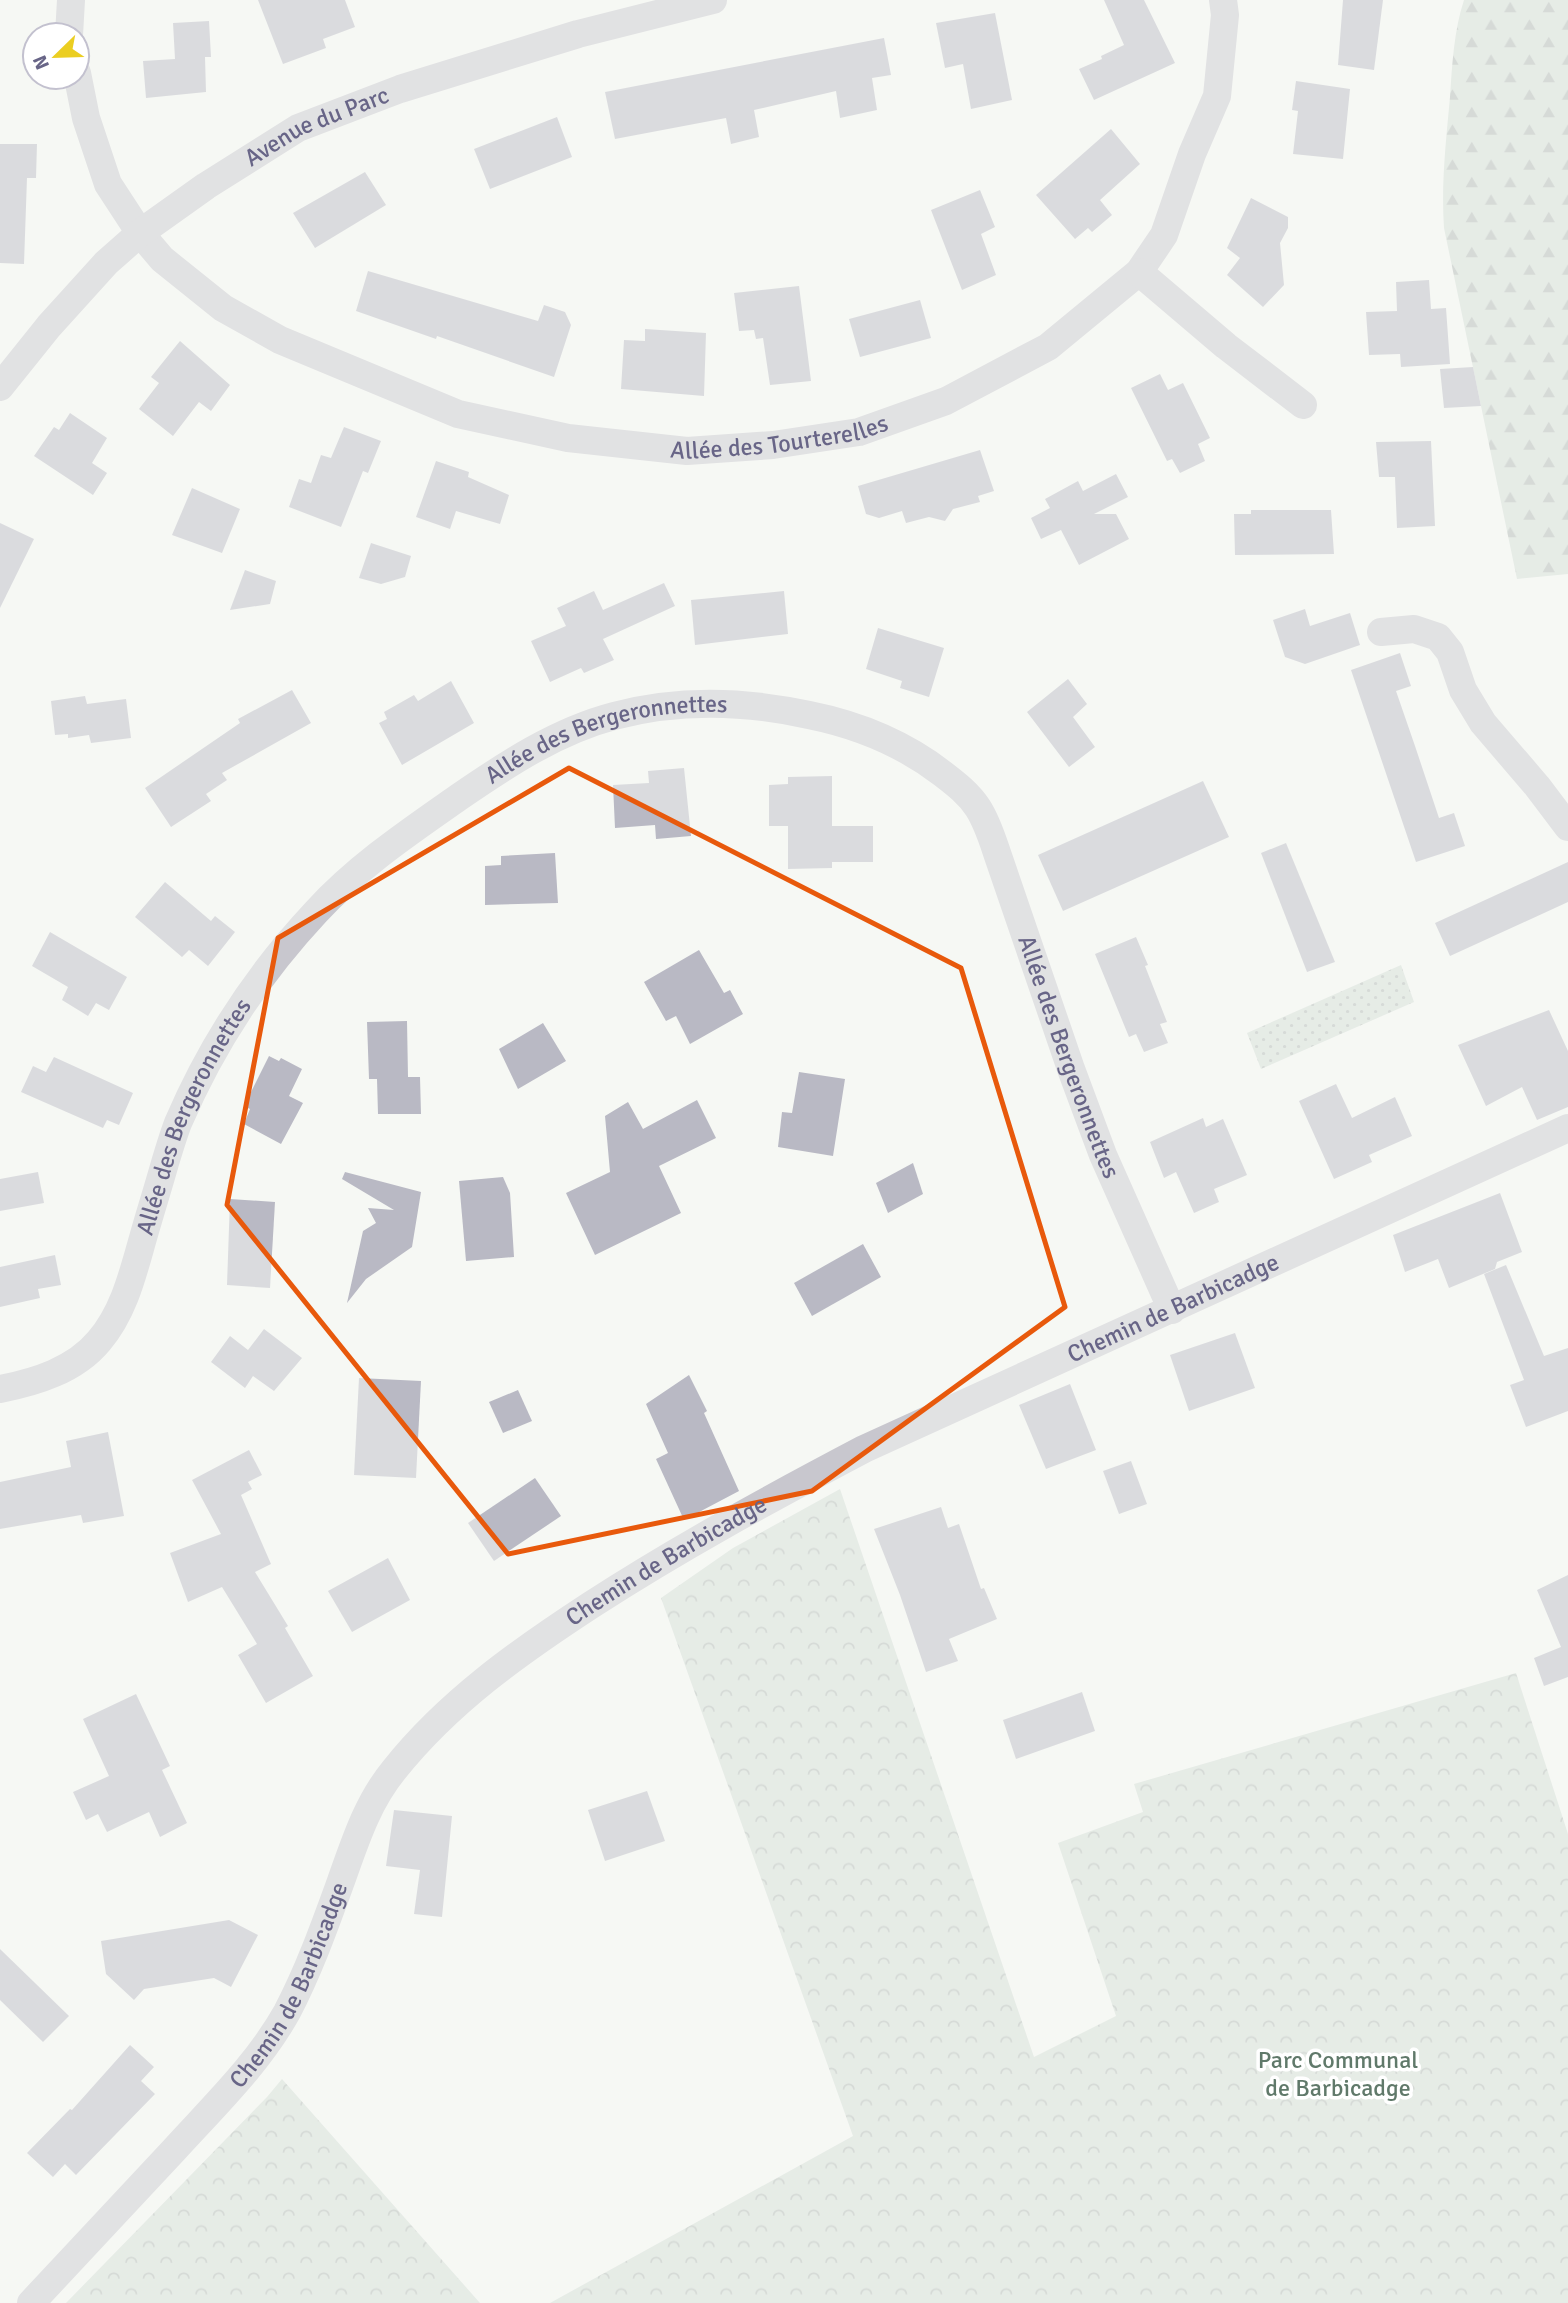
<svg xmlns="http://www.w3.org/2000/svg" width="1568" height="2303" font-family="Signika,sans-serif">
	<defs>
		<pattern id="grass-dots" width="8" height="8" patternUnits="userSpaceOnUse" patternTransform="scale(1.75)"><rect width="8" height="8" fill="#d3ddd6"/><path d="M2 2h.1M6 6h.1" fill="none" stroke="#afb7b3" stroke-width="1.8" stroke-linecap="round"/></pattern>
		<pattern id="forest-firs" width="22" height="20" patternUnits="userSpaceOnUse" patternTransform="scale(1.75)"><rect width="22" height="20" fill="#d3ddd6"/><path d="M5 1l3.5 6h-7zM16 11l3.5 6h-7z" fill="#afb7b3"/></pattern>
		<pattern id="park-crowns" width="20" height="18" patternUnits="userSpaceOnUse" patternTransform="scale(1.75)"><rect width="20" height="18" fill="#d3ddd6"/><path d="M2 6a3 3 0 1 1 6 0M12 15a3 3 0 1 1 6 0" fill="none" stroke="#afb7b3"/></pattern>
	</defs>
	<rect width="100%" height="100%" fill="#f6f8f4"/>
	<path fill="url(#grass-dots)" d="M1401,965L1414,1002L1261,1069L1247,1033Z"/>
	<path fill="url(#forest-firs)" d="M1464,0H1568V574L1517,579L1444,228C1441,184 1446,141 1450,97C1452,65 1454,30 1464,0Z"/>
	<g fill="url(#park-crowns)">
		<path d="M840,1489L1034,2057L1116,2016L1058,1843L1143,1812L1134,1784L1516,1673L1568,1834V2303H550L853,2136L661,1598L733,1548Z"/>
		<path d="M282,2079L480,2303H66L267,2097Z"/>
	</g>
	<g fill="#b9b9c4">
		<path d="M258,0H345L355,27L323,39L326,48L283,64Z"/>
		<path d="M1104,0H1144L1175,63L1094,100L1079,69L1102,59L1101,56L1124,45Z"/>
		<path d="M1343,0H1383L1374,70L1338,65Z"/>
		<path d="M995,13L1012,100L971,109L963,64L945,68L936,23Z"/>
		<path d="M209,21L211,57H205L206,92L146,98L143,61L175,59L173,23Z"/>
		<path d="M884,38L891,75L872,78L877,110L840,118L836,91L754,110L759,137L731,144L726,118L615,139L605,92Z"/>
		<path d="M1296,81L1350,89L1343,159L1293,154L1298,111L1292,110Z"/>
		<path d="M557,117L572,157L490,189L474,149Z"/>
		<path d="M1111,129L1140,164L1100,200L1112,215L1092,232L1088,228L1075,239L1036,195Z"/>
		<path d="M0,144H37L36,178H27L24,264L0,263Z"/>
		<path d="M365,172L386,205L315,248L293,213Z"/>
		<path d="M980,190L995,227L981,234L996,275L962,290L931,210Z"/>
		<path d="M1251,198L1288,217V228L1280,243L1284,285L1263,307L1227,275L1240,258L1227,248Z"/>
		<path d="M368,271L538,321L544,305L565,312L571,325L554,377L437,336L436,339L356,311Z"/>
		<path d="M1429,280L1431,309L1446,308L1450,364L1401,367L1400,354L1369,355L1366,312L1397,311L1396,282Z"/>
		<path d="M799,286L811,381L770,385L763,338L756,339L754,330L739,331L734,293Z"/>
		<path d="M920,300L931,338L860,357L849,319Z"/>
		<path d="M645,329L706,333L704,396L621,389L624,340L645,341Z"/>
		<path d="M180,341L230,385L211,411L199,402L173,436L139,409L159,383L151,377Z"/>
		<path d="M1473,367L1481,406L1444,408L1440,369Z"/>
		<path d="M1160,374L1168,390L1183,383L1210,438L1198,444L1205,461L1180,473L1172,459L1167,461L1131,388Z"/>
		<path d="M70,413L107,438L92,463L107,473L93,495L34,456L54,427L59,430Z"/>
		<path d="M344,427L381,441L368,473L363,471L341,527L289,507L299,479L311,483L321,455L331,458Z"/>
		<path d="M1431,441L1435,526L1397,528L1395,477H1379L1376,442Z"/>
		<path d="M980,450L994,491L978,496L980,502L953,509L945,521L929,517L906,523L902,511L879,518L866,514L858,486Z"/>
		<path d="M436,461L469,472L468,477L509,495L500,524L456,511L450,529L416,517Z"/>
		<path d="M1116,474L1128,497L1094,514H1116L1129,539L1079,565L1061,530L1041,539L1031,518L1050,508L1045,499L1078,481L1083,491Z"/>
		<path d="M192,488L240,509L222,553L172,535Z"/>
		<path d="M1251,510H1331L1334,554L1235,555L1234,514H1251Z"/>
		<path d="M0,523L34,539L0,608Z"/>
		<path d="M371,543L411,556L405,577L381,584L359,578Z"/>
		<path d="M245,570L276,581L270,604L230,610Z"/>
		<path d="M664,583L675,606L603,639L614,660L584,673L581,668L550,682L531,641L566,626L557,608L594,591L603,610Z"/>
		<path d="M784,591L788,634L695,645L691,600Z"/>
		<path d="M1305,609L1310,626L1350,613L1360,645L1305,664L1285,657L1273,620Z"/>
		<path d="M878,628L944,648L929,697L900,688L902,681L866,669Z"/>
		<path d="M1400,653L1411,686L1396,691L1415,746L1439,818L1454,813L1465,846L1416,862L1351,670Z"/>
		<path d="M1068,679L1087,704L1073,717L1095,747L1069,767L1027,712Z"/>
		<path d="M451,681L474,723L402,765L379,723L387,719L384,712L414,695L418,701Z"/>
		<path d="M292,690L311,723L222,773L227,780L206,794L211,801L171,827L145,788L240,723L238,719Z"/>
		<path d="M85,696L87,704L126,699L131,738L91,743L89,735L68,738V734L55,735L51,701Z"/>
		<path d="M684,768L691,836L656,839L655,825L615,828L613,785L649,783L648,771Z"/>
		<path d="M832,776V826H873V862H832V868L788,869V826H769V785L788,784V777Z"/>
		<path d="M1203,781L1229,837L1063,911L1038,855Z"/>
		<path d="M1286,843L1335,962L1307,972L1261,853Z"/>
		<path d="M555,853L558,903L485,905V866L501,865V856Z"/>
		<path d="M1568,862V902L1450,956L1435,923Z"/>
		<path d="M165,882L211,921L215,916L235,932L208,966L189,950L182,957L135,917Z"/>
		<path d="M50,932L127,977L109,1010L96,1003L88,1016L62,1000L68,987L32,966Z"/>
		<path d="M1136,937L1148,965L1145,966L1167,1022L1160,1024L1168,1043L1144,1052L1136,1034L1129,1037L1095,954Z"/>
		<path d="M699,950L724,993L730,990L743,1014L690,1044L676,1016L666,1021L644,982Z"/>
		<path d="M1549,1010L1568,1051V1107L1537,1120L1522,1087L1486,1106L1458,1045Z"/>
		<path d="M407,1021L408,1077H420L421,1114H378L377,1079H369L367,1022Z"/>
		<path d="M543,1023L566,1061L518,1089L499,1049Z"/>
		<path d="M269,1056L279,1061L281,1058L302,1069L289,1096L303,1103L281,1144L244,1124L250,1109L244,1106Z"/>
		<path d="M54,1057L133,1093L119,1125L107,1120L103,1128L21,1092L33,1066L46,1072Z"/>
		<path d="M799,1072L845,1079L833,1156L778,1147L782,1112L792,1113Z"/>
		<path d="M1336,1084L1352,1118L1395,1097L1412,1136L1369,1155L1372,1162L1334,1179L1299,1101Z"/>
		<path d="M697,1100L716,1138L659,1166L681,1213L595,1255L566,1193L610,1172L605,1116L628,1102L643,1129Z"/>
		<path d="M1203,1118L1206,1127L1223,1119L1247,1175L1214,1189L1219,1202L1194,1213L1176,1172L1164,1178L1150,1142Z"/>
		<path d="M913,1163L923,1194L888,1213L876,1183Z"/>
		<path d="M38,1172L44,1203L0,1211V1179Z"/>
		<path d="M345,1172L421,1192L412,1247L366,1279L347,1303L363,1231L376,1223L368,1208L394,1210L342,1179Z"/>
		<path d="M503,1177L510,1193L514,1257L466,1261L459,1181Z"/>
		<path d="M1500,1193L1522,1252L1497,1262L1495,1269L1449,1288L1438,1259L1405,1272L1393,1235Z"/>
		<path d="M230,1199L275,1202L270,1288L227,1285Z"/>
		<path d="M863,1244L881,1277L812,1316L794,1283Z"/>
		<path d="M55,1255L61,1285L38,1289L40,1298L0,1307V1267Z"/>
		<path d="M1506,1265L1544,1356L1568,1348V1411L1526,1427L1510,1385L1524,1380L1484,1274Z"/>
		<path d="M264,1329L302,1358L274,1391L253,1376L245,1388L211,1362L230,1336L248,1350Z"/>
		<path d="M1235,1333L1255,1388L1189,1411L1170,1355Z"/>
		<path d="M689,1375L707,1411L704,1413L739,1491L684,1520L656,1459L668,1453L646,1404Z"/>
		<path d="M359,1378L421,1381L416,1478L354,1475Z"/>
		<path d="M1070,1384L1096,1450L1046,1469L1019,1405Z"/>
		<path d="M518,1390L532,1421L503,1433L489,1402Z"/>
		<path d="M108,1432L124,1516L83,1523L81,1515L0,1529V1482L71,1467L66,1441Z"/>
		<path d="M249,1450L262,1475L248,1482L252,1489L241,1495L271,1564L255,1572L288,1626L285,1628L313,1676L266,1703L238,1655L257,1644L222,1587L188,1602L170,1553L221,1534L192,1480Z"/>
		<path d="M1131,1461L1147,1504L1119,1514L1103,1471Z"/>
		<path d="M535,1478L561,1516L494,1561L468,1523Z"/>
		<path d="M941,1507L948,1528L959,1524L981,1589L984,1588L997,1619L949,1639L958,1661L926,1672L900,1595L874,1529Z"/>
		<path d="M388,1558L410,1600L352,1632L328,1591Z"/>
		<path d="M1568,1575V1677L1544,1686L1534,1658L1561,1647L1537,1590Z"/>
		<path d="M1082,1692L1095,1731L1016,1759L1003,1720Z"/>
		<path d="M136,1694L170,1766L162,1770L187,1823L160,1837L149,1812L107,1832L98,1814L86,1820L73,1792L109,1776L83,1719Z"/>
		<path d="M647,1791L665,1841L605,1861L588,1810Z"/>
		<path d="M394,1810L452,1816L442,1917L414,1914L420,1870L386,1866Z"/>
		<path d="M229,1920L258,1935L231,1987L214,1978L144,1989L134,2000L106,1974L101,1941Z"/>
		<path d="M0,1949L69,2016L43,2042L0,2000Z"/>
		<path d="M130,2045L154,2067L141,2081L155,2094L76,2175L65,2164L53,2177L27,2153L70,2109L72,2110Z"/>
	</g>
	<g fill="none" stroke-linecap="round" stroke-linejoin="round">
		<g stroke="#c8c7ce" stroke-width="28">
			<path d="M69,35L71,0"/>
			<path id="s1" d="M77,73L86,118L108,184L140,233L162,259L223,308L280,340L458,414L568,438L687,451L773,445L859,432L946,401L1048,347L1139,272L1164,235L1192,154L1217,96L1225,15L1223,0"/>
			<path d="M1139,272L1226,346L1303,405"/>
			<path id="s2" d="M0,387L49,326L106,263L140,233L206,186L298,128L400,89L578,34L713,0"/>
			<path d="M1381,632L1414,629L1438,637L1450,652L1463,690L1483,723L1537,786L1568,827"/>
			<path id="s3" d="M0,1389C36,1382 75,1370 99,1341C124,1312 133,1273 143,1238C150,1213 158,1188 165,1163C169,1150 173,1136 178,1123C211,1046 259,973 316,912C357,867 409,832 459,797C507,764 557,731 614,716C678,699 745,701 809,715C859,725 903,743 943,774C956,784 969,794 978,808C987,822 992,838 997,853L1071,1069L1103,1155L1172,1310"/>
			<path id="s4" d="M31,2303C79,2252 126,2201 174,2150C214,2106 258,2064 287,2012C309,1970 325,1925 341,1881C355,1842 367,1803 394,1770C448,1702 519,1652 591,1605C679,1548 771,1498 864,1449L1568,1128"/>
		</g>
	</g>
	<path d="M0 0H1568V2303H0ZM569,768L961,968L1065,1307L812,1491L508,1554L227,1205L278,938Z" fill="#f6f8f4" fill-opacity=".55" fill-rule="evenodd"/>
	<path fill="none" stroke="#e8590c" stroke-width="5" stroke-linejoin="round" d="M569,768L961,968L1065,1307L812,1491L508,1554L227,1205L278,938Z"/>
	<g text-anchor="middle" stroke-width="7" stroke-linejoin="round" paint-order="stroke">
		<g font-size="24" fill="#686587" stroke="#fff">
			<text dy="8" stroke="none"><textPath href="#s2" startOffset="416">Avenue du Parc</textPath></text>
			<text dy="8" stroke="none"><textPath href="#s1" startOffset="870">Allée des Tourterelles</textPath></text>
			<text dy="8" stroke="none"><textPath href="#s3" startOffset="945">Allée des Bergeronnettes</textPath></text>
			<text dy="8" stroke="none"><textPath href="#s3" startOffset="1617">Allée des Bergeronnettes</textPath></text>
			<text dy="8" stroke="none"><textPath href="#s3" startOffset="357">Allée des Bergeronnettes</textPath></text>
			<text dy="8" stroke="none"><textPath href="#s4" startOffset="1566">Chemin de Barbicadge</textPath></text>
			<text dy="8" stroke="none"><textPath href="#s4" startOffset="999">Chemin de Barbicadge</textPath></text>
			<text dy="8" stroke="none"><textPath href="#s4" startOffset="413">Chemin de Barbicadge</textPath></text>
		</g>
		<g font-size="24" fill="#60796a" stroke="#fff">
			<text x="1338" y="2068">Parc Communal<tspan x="1338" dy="28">de Barbicadge</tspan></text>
		</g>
	</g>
	<g transform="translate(56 56) rotate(247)"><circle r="33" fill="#ffffff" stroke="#c3c1cf" stroke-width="2"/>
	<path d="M0-5L12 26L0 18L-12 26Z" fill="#ebce21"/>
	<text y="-10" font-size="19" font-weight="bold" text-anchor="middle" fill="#686587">N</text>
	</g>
</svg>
